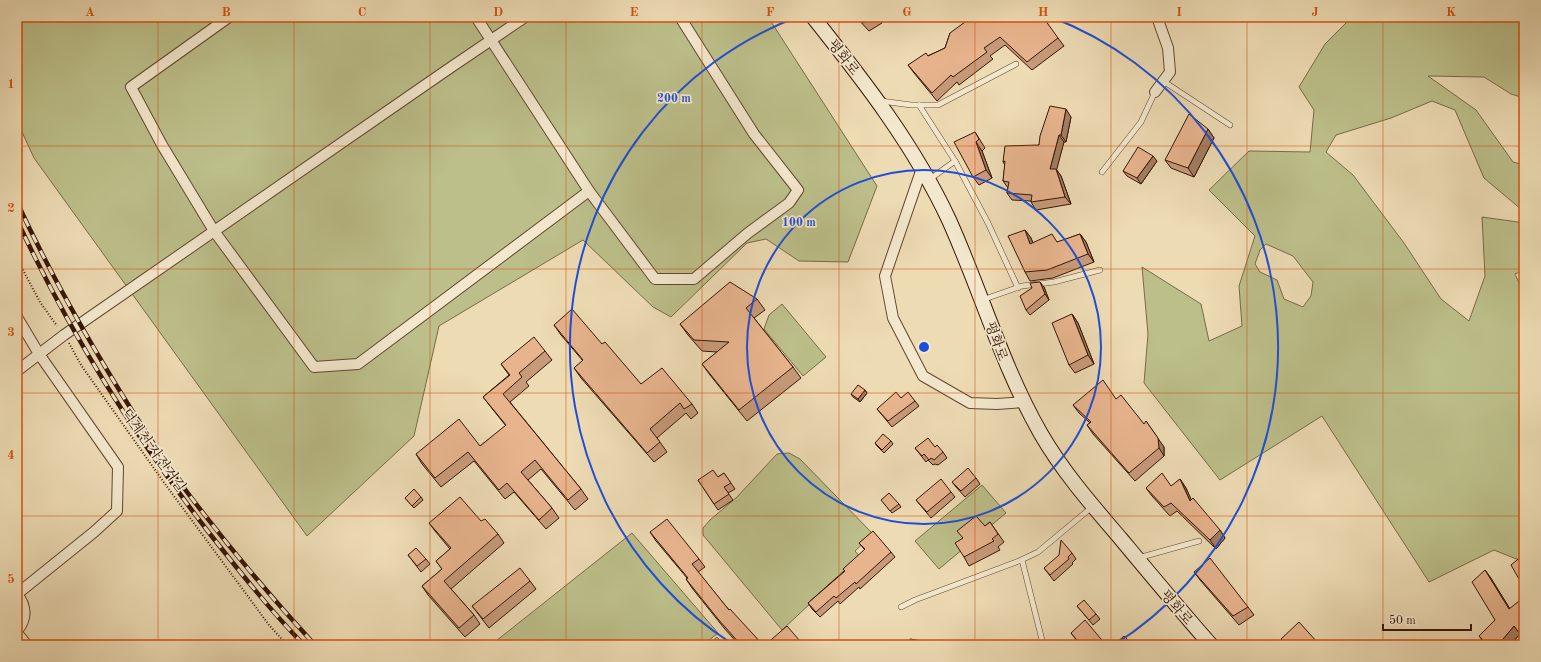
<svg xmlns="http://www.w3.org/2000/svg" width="1541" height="662" font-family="'Old Standard TT','Noto Serif KR',serif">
	<rect width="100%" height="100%" fill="#eddbb4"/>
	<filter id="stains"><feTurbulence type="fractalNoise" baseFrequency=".005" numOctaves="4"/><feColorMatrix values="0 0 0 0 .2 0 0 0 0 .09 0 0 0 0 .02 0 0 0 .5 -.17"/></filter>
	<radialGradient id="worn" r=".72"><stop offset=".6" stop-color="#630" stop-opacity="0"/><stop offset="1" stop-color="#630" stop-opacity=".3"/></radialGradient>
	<g fill="#bcbf8a" stroke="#796a48" fill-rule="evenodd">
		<path d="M17,17H768L877,186L848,262L799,261L766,239L747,243L671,317L653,307L583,240L439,326L414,436L307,536L34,158L17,121Z"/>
		<path d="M1352,17H1524V98L1511,94L1484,77L1428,76L1476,110L1513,162L1524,165V214L1522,210L1484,178L1455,110L1432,101L1391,118L1336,135L1326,152L1353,175L1404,243L1441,299L1469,321L1485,276L1482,217L1518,222L1524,226V270L1515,274L1524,294V562L1494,550L1429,582L1322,416L1220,480L1144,383L1148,334L1142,267L1201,304L1209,341L1242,326L1239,286L1255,236L1209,190L1249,151L1310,152L1314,110L1299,87L1325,44ZM1266,244L1293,256L1313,282L1311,296L1303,307L1284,299L1277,280L1260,272L1255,264L1260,250Z"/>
		<path d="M782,304L826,357L803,376L764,329L769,315Z"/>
		<path d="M789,453L800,459L873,534L855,551L860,557L782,630L703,535V528L710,520L737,497L777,454Z"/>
		<path d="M982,485L1006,513L939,569L915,541Z"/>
		<path d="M632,533L718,633L703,645H499L496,641Z"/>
		<path d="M717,637L724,645H708Z"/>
	</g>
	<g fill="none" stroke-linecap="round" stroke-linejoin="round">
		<defs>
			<g id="service">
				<path d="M1163,81L1230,125"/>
				<path d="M881,101L911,105H938L1016,64"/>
				<path d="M919,105L955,161"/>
				<path d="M1102,172L1141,122L1155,92"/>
				<path d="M930,179L955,161L988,223L1018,288"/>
				<path d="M982,300L1022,286L1054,282L1100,270"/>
				<path d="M1138,558L1199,541"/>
				<path d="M1022,560L1042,640"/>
				<path d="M901,607L915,600L1019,561L1038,552L1092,507"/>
			</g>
			<g id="minor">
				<path d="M229,17L131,87L162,145L214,231L314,367L358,364L589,191"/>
				<path d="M476,17L589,191L655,279H694L748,233L789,203L798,190L754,134L680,17"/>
				<path d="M1155,92L1170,72L1168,48L1157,17"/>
				<path d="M922,168L885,276L893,318L923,376L970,403L997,404L1024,402"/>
				<path d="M17,317L39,354L118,467L117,511L94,532L17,594"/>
				<path d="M17,371L64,335L444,72L525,17"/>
				<path d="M17,594C27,607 27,619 17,631"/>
				<path d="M17,633L27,645"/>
			</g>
			<path id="secondary" d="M813,17C864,81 914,145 949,220C981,291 1002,366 1041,434C1063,472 1092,505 1121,539C1151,575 1180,610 1211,645"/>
		</defs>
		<use href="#service" stroke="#644631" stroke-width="6"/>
		<use href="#minor" stroke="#644631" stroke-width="12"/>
		<use href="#secondary" stroke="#361505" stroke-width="16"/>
		<g stroke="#361505" stroke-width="2" stroke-dasharray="1 2" stroke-linecap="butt">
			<path d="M17,259L40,302L57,326"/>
			<path d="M69,343L81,365L165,484L269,625L287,645"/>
		</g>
		<use href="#service" stroke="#f3e8ce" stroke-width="5"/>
		<use href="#minor" stroke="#f3e8ce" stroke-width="10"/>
		<use href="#secondary" stroke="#f3e8ce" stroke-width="14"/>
		<defs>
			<g id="rail">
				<path d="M17,202C50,274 89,342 131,409C149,437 167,465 187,492C227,545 270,596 315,645"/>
				<path d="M17,220C69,332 135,437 210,534C240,572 270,610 304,645"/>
			</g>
		</defs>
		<use href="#rail" stroke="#361505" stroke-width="4.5"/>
		<use href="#rail" stroke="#f3e8ce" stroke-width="3" stroke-dasharray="9" stroke-linecap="butt"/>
	</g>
	<g fill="#c79b7a" stroke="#361505">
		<path d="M856,17H878L882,23L869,31Z"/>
		<path d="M950,33L1058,38L1064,46L1032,70L1005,45L990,56L993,59L959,85L957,82L937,101L914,73L908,65L945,48Z"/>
		<path d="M1071,117L1066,142H1064L1056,169L1061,176L1071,204L1036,210L1031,202V201L1012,200L1007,193L1008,188L1003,181L1005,165L1003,162L1039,145Z"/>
		<path d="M1208,129L1214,138L1194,177L1171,168L1165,160Z"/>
		<path d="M975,132L985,148L982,151L992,178L979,185L973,177Z"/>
		<path d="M1157,161L1141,184L1127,176L1123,171Z"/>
		<path d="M1025,230L1031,238L1033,243L1058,242L1080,234L1086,242L1094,262L1053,278L1030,281L1025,272Z"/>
		<path d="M1044,287L1049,300L1030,315L1026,310Z"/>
		<path d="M757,299L765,310L754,318L793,367L801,378L747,421L710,375L702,364L717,352L702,351L688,335L680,324Z"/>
		<path d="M1072,314L1078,323L1094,364L1075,373L1069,365Z"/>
		<path d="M554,325L602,344L641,384L692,404L698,413L691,419L686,413L657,438L667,452L654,462L581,378L574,368L583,361L561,335Z"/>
		<path d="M545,351L552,360L526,382L529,386L510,402L581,489L588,499L575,510L541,469L528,480L552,508L559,518L546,529L514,492L505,499L474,461L441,487L422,464L416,454L480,446L506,426L490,406L483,397L509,375L501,364Z"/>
		<path d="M865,390L867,393L860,402L853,397L851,394Z"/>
		<path d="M901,398L915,401L919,406L892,427L877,409Z"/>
		<path d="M1116,399L1144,424L1164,447V456L1135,481L1093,434L1087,425L1090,423L1079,413L1073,405Z"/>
		<path d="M891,441L893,444L884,453L877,446L875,443Z"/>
		<path d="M935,447L943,452L947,458L938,465L935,464L933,465L928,460L926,462L915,448Z"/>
		<path d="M724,473L735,489L728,493L733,500L718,510L698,480L718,477Z"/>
		<path d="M976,478L980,484L965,497L956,487L952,482Z"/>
		<path d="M1180,479L1186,488L1191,500L1220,530L1225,538L1216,549L1177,511L1170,516L1152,496L1146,488L1172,486Z"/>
		<path d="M951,492L955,497L931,518L916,500Z"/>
		<path d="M421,497L423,500L414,508L405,498Z"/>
		<path d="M883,502L899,504L901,507L892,513Z"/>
		<path d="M481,521L498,534L504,543L451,589L474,615L480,624L465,637L428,595L422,586L442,569L436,561L450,549L435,531L429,523Z"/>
		<path d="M990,522L1004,542L998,547L1000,550L969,566L964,557L985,526Z"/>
		<path d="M650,532L699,559L705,567L698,572L729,610L763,645H739L724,628L692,588L686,579L687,578L656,541Z"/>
		<path d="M859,543L891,552L895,557L860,589L859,587L840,604L838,601L820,617L812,609L808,603L844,571L865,550Z"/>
		<path d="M1072,553L1076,559L1072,563L1073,564L1054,581L1044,568Z"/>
		<path d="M408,555L426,559L430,564L421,572Z"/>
		<path d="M1485,570L1510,609L1524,597V640L1520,634L1510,645H1486L1479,636L1495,620Z"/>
		<path d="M1194,572L1248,607L1254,615L1239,625L1200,580Z"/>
		<path d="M530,581L536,589L489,628L472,606Z"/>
		<path d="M1077,606L1096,614L1100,619L1093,625Z"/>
		<path d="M1071,633L1106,645H1080Z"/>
		<path d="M800,641L802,645H765Z"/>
	</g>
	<g fill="#a27e63" stroke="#361505">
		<path d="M1066,109L1071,117L1066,142L1061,135Z"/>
		<path d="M1208,129L1214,138L1194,177L1188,168Z"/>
		<path d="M1059,135L1064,142L1055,176L1050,169Z"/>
		<path d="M976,142L982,151L992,178L986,170Z"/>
		<path d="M1153,156L1157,161L1141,184L1137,178Z"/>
		<path d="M1056,169L1061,176L1071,204L1065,197Z"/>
		<path d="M1025,230L1031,238L1036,252L1030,244Z"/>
		<path d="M1080,234L1086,242L1094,262L1088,254Z"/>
		<path d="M1040,282L1044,287L1049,300L1045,294Z"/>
		<path d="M1072,314L1078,323L1094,364L1088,355Z"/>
		<path d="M865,390L867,393L860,402L858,399Z"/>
		<path d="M1146,421L1164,447V456L1159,448Z"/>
		<path d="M1180,479L1186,488L1196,510L1190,501Z"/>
		<path d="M1220,530L1225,538L1216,549L1210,540Z"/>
		<path d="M1485,570L1491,578L1515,617L1509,609Z"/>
		<path d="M1514,626L1520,634L1510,645H1498Z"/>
	</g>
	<g fill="#e7b48e" stroke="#361505">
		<path d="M858,17H872L863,23Z"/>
		<path d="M969,17H1043L1058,38L1027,62L1000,37L984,48L987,52L953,77L951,75L932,93L908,65L926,53L928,56L945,48L950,33L965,22Z"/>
		<path d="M1050,106L1066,109L1061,135H1059L1050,169H1056L1065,197L1031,202L1032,195L1007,193L1009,182L1003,181L1005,161L1003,162L1005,146L1039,145L1040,136Z"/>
		<path d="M1189,114L1208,129L1188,168L1165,160Z"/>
		<path d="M975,132L979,139L976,142L986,170L973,177L954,142Z"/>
		<path d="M1138,147L1153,156L1137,178L1123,171Z"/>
		<path d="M1025,230L1030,244L1052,234L1057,242L1080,234L1088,254L1047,270L1025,272L1008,236Z"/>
		<path d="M730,282L757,299L746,308L793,367L739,410L702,364L729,342L694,340L680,324Z"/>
		<path d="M1040,282L1045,294L1026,310L1020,296L1032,288L1030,283Z"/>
		<path d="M572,309L602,344L605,342L641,384L662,368L692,404L684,409L680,403L650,429L660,442L647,453L574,368L583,360L554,325Z"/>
		<path d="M1072,314L1088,355L1069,365L1052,323Z"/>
		<path d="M534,337L545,351L519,373L522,377L503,394L581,489L568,500L535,460L521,472L552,508L539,520L507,483L499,490L468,452L435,478L416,454L459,419L480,446L506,425L483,397L510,375L501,364Z"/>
		<path d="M1103,380L1116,399L1121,395L1144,424L1146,421L1158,438L1159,448L1129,473L1087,425L1091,422L1073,405Z"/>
		<path d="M858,385L865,390L858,399L851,394Z"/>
		<path d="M896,392L901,398L908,392L915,401L888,421L877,409Z"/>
		<path d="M883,434L891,441L882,450L875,443Z"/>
		<path d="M928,438L935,447L937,445L943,452L934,460L931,458L929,460L924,454L922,456L915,448Z"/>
		<path d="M968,468L976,478L961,491L952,482Z"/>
		<path d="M713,470L718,477L724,473L731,483L724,487L729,494L714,504L698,480Z"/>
		<path d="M1162,473L1171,486L1180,479L1190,501L1193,498L1220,530L1210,540L1171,503L1164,507L1146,488Z"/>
		<path d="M941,479L951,492L927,512L916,500Z"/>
		<path d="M414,489L421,497L412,506L405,498Z"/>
		<path d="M889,493L899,504L890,511L881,500Z"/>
		<path d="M460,497L481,521L485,519L498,534L444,581L474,615L459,628L422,586L442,569L436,561L451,548L429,523Z"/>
		<path d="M976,516L985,526L990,522L998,534L992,539L994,541L964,557L955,543L963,538L957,531Z"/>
		<path d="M667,519L699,559L692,564L729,610L730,609L763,645H741L718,619L686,579L688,578L650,532Z"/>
		<path d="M873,531L891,552L856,584L855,582L836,598L834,596L816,612L808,603L845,571L843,569L865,549L859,543Z"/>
		<path d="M1061,540L1072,553L1068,557L1069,559L1050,575L1044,568L1059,555Z"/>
		<path d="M416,548L426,559L417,566L408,555Z"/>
		<path d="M1523,555L1524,556V588L1511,565Z"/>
		<path d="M1210,558L1248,607L1233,616L1194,572Z"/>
		<path d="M520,568L530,581L483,619L472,606Z"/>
		<path d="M1485,570L1509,609L1524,597V639L1514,626L1498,645H1488L1479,636L1495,620L1472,582Z"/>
		<path d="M1084,600L1096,614L1089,620L1077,606Z"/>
		<path d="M1085,620L1106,645H1081L1071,633Z"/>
		<path d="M1299,622L1318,643L1316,645H1286L1281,639Z"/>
		<path d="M787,626L800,641L795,645H765Z"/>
		<path d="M1124,636L1133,645H1114Z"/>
		<path d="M910,639L947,645H909Z"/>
	</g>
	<path fill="none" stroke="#d6520b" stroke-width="1" stroke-opacity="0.55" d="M158,17V645M294,17V645M430,17V645M566,17V645M702,17V645M839,17V645M975,17V645M1111,17V645M1247,17V645M1383,17V645M17,146H1524M17,269H1524M17,393H1524M17,516H1524"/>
	<g fill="none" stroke="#1d4ed8" stroke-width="2">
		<circle cx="924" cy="347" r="177"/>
		<path d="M734 645A353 353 0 0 1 797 17M1051 17A353 353 0 0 1 1114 645"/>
	</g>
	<g text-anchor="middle" stroke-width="3.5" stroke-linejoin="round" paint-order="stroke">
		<g font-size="14" fill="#361505" stroke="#f3e8ce">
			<text transform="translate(844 57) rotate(52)" y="5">평화로</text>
			<text transform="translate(997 341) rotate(70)" y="5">평화로</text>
			<text transform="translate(154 450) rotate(54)" y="5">덕계천 자전거길</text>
			<text transform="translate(1177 607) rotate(49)" y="5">평화로</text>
		</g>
	</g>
	<circle cx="924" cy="347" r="6" fill="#1d4ed8" stroke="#f3e8ce" stroke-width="2"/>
	<g font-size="12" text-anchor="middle" font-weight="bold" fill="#1d4ed8" stroke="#f3e8ce" stroke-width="3.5" stroke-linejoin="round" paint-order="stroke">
		<text x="674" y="102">200 m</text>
		<text x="799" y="226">100 m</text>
	</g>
	<rect width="1541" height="662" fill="none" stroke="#eddbb4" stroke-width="44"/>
	<path d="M1383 624v6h88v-6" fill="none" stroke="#361505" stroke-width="2"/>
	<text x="1389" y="624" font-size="12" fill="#361505" stroke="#f3e8ce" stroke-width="3" paint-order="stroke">50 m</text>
	<rect x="22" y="22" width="1497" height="618" fill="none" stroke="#d6520b" stroke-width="1.5"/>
	<g font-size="13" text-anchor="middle" font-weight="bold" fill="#d6520b">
		<text x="90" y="16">A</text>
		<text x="226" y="16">B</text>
		<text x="362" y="16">C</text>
		<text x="498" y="16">D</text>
		<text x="634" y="16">E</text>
		<text x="770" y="16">F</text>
		<text x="907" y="16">G</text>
		<text x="1043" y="16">H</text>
		<text x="1179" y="16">I</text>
		<text x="1315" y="16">J</text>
		<text x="1451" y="16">K</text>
		<text x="11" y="88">1</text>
		<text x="11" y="212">2</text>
		<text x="11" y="336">3</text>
		<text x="11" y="459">4</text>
		<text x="11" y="583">5</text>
	</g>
	<rect width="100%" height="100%" filter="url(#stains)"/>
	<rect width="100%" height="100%" fill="url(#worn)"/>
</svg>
